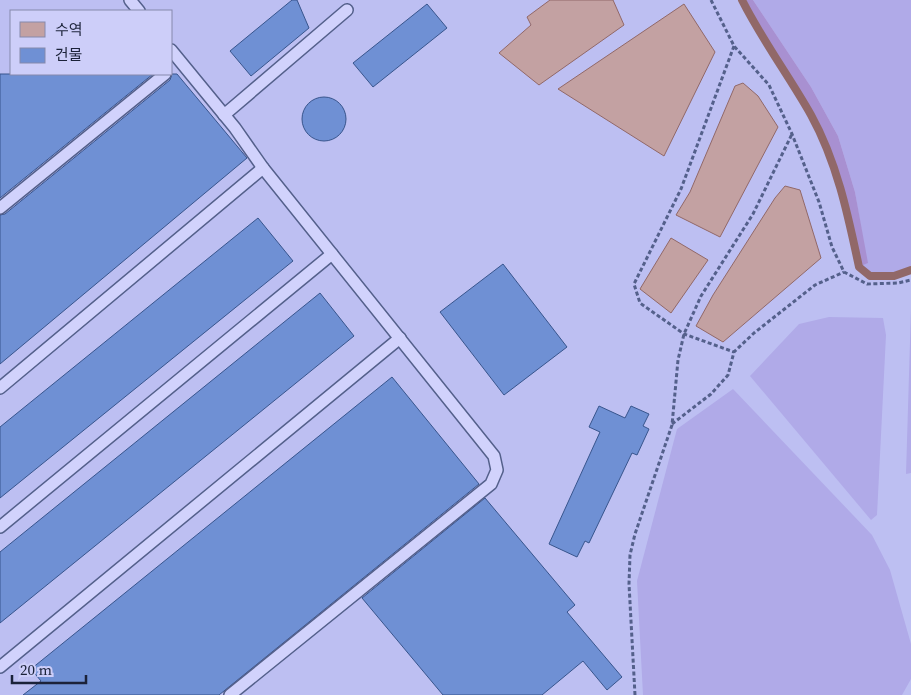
<svg xmlns="http://www.w3.org/2000/svg" width="911" height="695" font-family="'Source Serif 4','Noto Sans KR',serif">
	<rect width="100%" height="100%" fill="#bdbff2"/>
	<g fill="#b0aae8">
		<path d="M753,0H911V267L910,268L894,274H871L861,266L867,263L855,192L838,136L811,87Z"/>
		<path d="M911,308V473L906,474Z"/>
		<path d="M829,317L883,318L886,335L877,515L871,520L750,376L799,324Z"/>
		<path d="M733,389L872,535L890,570L911,644V679L902,695H643L637,581L677,429Z"/>
	</g>
	<path fill="#a890d1" d="M746,0H753L811,87L838,136L855,192L868,263L861,266C850,214 840,161 814,114C793,76 765,40 746,0Z"/>
	<g fill="#c3a1a2" stroke="#916868">
		<path d="M550,0H613L624,25L539,85L499,53L531,25L527,17Z"/>
		<path d="M684,4L715,52L664,156L558,89Z"/>
		<path d="M743,83L758,96L778,127L720,237L676,215L690,192L735,86Z"/>
		<path d="M785,186L800,190L821,258L723,342L696,326L713,295L775,198Z"/>
		<path d="M671,238L708,260L671,313L640,289Z"/>
	</g>
	<g fill="none" stroke-linecap="round" stroke-linejoin="round">
		<path stroke="#916868" stroke-width="8" d="M742,0C762,40 789,76 811,115C837,162 848,215 859,267L870,276H894L911,270"/>
	</g>
	<g fill="#6f90d4" stroke="#38558d">
		<path d="M292,0H297L309,28L251,76L230,51Z"/>
		<path d="M427,4L447,28L373,87L353,63Z"/>
		<path d="M0,74H153L0,198Z"/>
		<path d="M172,74H177L247,158L0,364V215L5,214L170,80Z"/>
		<circle cx="324" cy="119" r="22"/>
		<path d="M258,218L293,261L0,498V427Z"/>
		<path d="M503,264L567,347L504,395L440,312Z"/>
		<path d="M320,293L354,336L0,623V552Z"/>
		<path d="M392,377L479,484L219,695H23L41,681L31,669Z"/>
		<path d="M599,406L625,418L631,406L649,414L643,426L649,429L637,455L632,453L589,543L585,541L577,557L549,544L600,432L589,427Z"/>
		<path d="M485,498L575,605L567,612L622,677L607,690L583,661L542,695H443L362,598Z"/>
	</g>
	<g fill="none" stroke-linecap="round" stroke-linejoin="round">
		<defs>
			<g id="service">
				<path d="M130,0L139,11"/>
				<path d="M224,115L347,10"/>
				<path d="M0,208L165,74"/>
				<path d="M0,388L263,168L235,128L171,50"/>
				<path d="M0,527L332,254"/>
				<path d="M0,667L400,338"/>
				<path d="M230,695L491,484L497,470L494,456L263,168"/>
			</g>
		</defs>
		<use href="#service" stroke="#54608b" stroke-width="14"/>
		<g stroke="#54608b" stroke-width="3" stroke-dasharray="4 2.5" stroke-linecap="butt">
			<path d="M711,0L734,46L769,85L792,134L819,202L832,247L844,272L867,284L898,283L911,280"/>
			<path d="M734,46L681,189L634,284L640,303L684,334L734,352"/>
			<path d="M672,424L711,394L728,375L734,352L754,333L815,285L844,272"/>
			<path d="M635,695L629,584L630,555L635,534L672,425L678,360L684,334L701,296L753,214L792,134"/>
		</g>
		<use href="#service" stroke="#d1d2fc" stroke-width="11"/>
	</g>
	<rect x="10" y="10" width="162" height="65" fill="#cdcef9" stroke="#8689ac"/>
	<rect x="20" y="22" width="25" height="15" fill="#c3a1a2" stroke="#8689ac"/>
	<text x="55" y="35" font-size="15" fill="#1b2239">수역</text>
	<rect x="20" y="48" width="25" height="15" fill="#6f90d4" stroke="#8689ac"/>
	<text x="55" y="60" font-size="15" fill="#1b2239">건물</text>
	<path d="M12 675v8h74v-8" fill="none" stroke="#1b2239" stroke-width="2.5"/>
	<text x="20" y="675" font-size="15" fill="#1b2239" stroke="#cdcef9" stroke-width="4" paint-order="stroke">20 m</text>
</svg>
